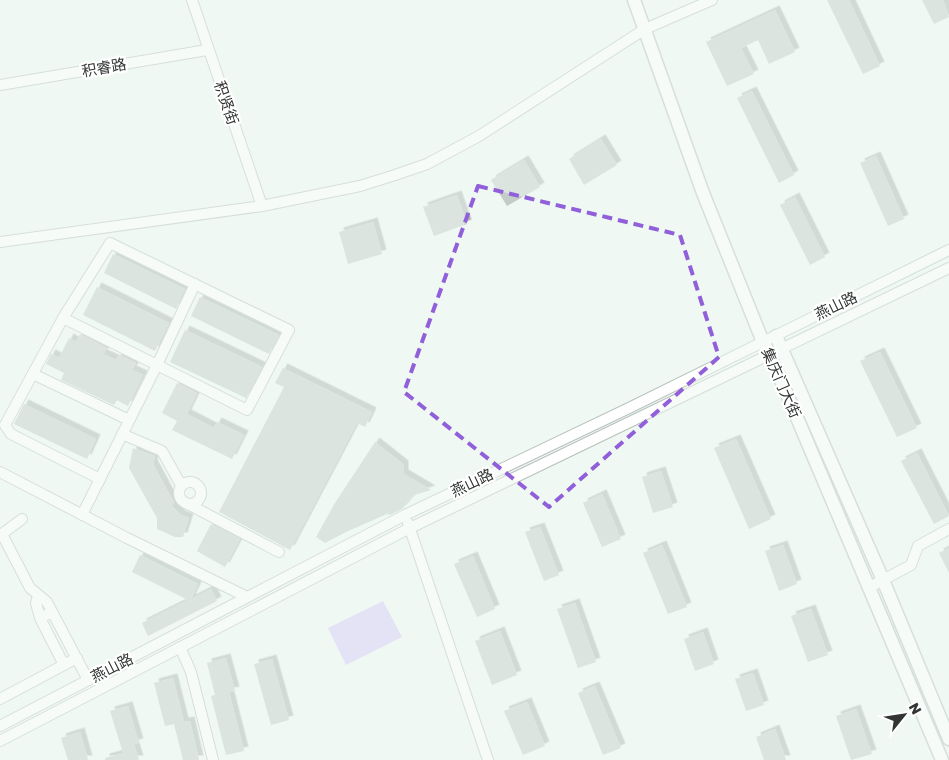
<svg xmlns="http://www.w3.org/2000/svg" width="949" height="760" font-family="'Golos Text','Noto Sans SC',sans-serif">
	<defs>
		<filter id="shadow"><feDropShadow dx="4.5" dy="-4.5" stdDeviation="0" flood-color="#0004"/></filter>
	</defs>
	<rect width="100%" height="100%" fill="#eff8f3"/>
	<path fill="#d8c9f9" d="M383,601L402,637L346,665L328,628Z"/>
	<g fill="#c3ccc7" filter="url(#shadow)">
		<path d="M827,0H849L880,66L863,74Z"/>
		<path d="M922,0H943L949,17L934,24Z"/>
		<path d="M775,10L795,52L769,64L758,40L741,48L754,74L727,86L706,42Z"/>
		<path d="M752,91L794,175L779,183L737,98Z"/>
		<path d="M601,139L617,165L584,185L569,159Z"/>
		<path d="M876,156L904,219L888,226L860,163Z"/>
		<path d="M524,160L540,187L507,206L491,180Z"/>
		<path d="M457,195L467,224L434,236L423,207Z"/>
		<path d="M795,197L825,257L810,265L780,205Z"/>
		<path d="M373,222L382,254L348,264L339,232Z"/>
		<path d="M113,254L185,289L176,309L104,273Z"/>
		<path d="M97,287L169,323L155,351L83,315Z"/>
		<path d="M200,297L279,335L269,354L191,316Z"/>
		<path d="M185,330L262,367L246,398L170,362Z"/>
		<path d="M80,334L107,348L103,354L116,360L119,355L136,363L132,370L143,375L128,406L117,400L114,405L61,380L64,373L46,364L51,354L59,358L69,338L76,342Z"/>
		<path d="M880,352L917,428L897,437L860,361Z"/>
		<path d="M283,368L372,412L365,427L357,423L290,550L219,512L284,387L275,383Z"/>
		<path d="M177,383L197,393L187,414L214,428L217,422L244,435L232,459L172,430L177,421L162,413Z"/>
		<path d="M24,404L96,439L87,459L14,424Z"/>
		<path d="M736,439L771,519L749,529L714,448Z"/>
		<path d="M375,442L404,465V474L431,490L414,495L402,509L390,515L387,514L346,532L325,543L316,537L335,503Z"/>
		<path d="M133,448L155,456L153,464L174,503L171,505L181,515L189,518L183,537H175L157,529V518L129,468Z"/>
		<path d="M917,453L949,516L934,524L901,461Z"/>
		<path d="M661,471L673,507L653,513L642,477Z"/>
		<path d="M602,494L621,539L602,547L583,503Z"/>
		<path d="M211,524L240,539L225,567L197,551Z"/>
		<path d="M540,527L559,575L544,581L525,532Z"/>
		<path d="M662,545L687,607L668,614L643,553Z"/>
		<path d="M783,545L797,584L779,591L765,551Z"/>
		<path d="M949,548V573L939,553Z"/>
		<path d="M140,555L198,584L191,599L211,589L217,601L148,636L142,623L188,600L132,572Z"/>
		<path d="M473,556L495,609L477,617L454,564Z"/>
		<path d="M575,603L596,662L578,668L557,609Z"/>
		<path d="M811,609L828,655L808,662L791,616Z"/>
		<path d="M500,631L517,675L492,685L475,641Z"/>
		<path d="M703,632L714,664L695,671L684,639Z"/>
		<path d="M226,658L235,691L229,692L244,751L226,755L211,696L215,695L207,663Z"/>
		<path d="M272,659L289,720L271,725L254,664Z"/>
		<path d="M753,673L764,705L746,711L735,679Z"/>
		<path d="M173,678L184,722L190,721L199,760H183L174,724L165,726L154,683Z"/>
		<path d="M595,686L621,748L603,755L578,693Z"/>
		<path d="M527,702L545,746L523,755L504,711Z"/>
		<path d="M128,706L139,743L134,744L139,760H105V758L123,753L110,711Z"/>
		<path d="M856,709L872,754L851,760L836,716Z"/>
		<path d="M775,729L786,760H764L756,737Z"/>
		<path d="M80,732L88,760H68L61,738Z"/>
	</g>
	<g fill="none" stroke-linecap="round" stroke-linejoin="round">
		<defs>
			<g id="minor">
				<path d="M192,0L262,206"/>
				<path d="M0,85L207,50"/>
				<path d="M0,242L262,206L360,186L395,175L427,164L479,136L645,29L712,0"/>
				<path d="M110,243L289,330L247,410L63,318Z"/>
				<path d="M63,318L5,425L11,434L100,479"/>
				<path d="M33,374L129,420"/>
				<path d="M122,434L162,451L181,485"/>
				<path d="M0,472L127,538L247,597"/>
				<circle cx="190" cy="493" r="11"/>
				<path d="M186,503L279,552"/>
				<path d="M82,515L157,365L195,284"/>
				<path d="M408,523L488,760"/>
				<path d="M2,534L22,519"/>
				<path d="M0,535L2,534L30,588L47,602L88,680"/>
				<path d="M868,588L911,565L918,546L949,529"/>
				<path d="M38,596L36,603L40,618"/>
				<path d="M52,612L40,618L64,665"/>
				<path d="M180,647L191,672L213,760"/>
				<path d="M0,699L77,658"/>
				<path d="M0,726L405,515L629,408L949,250"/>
				<path d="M0,741L410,528L949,268"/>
			</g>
			<g id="major">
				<path d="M634,0L703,193L763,342L770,354L942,760"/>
				<path d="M776,336L883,580L949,739"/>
			</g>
		</defs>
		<use href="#minor" stroke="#b9c2bd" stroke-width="12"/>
		<use href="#major" stroke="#b9c2bd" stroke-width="15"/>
		<use href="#minor" stroke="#fff" stroke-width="10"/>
		<use href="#major" stroke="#fff" stroke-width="12"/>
	</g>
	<path d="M0 0H949V760H0ZM478,186L680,235L719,357L549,507L404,392Z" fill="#eff8f3" fill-opacity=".55" fill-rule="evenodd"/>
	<path fill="none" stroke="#905fd9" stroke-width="4" stroke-dasharray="10 6" stroke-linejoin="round" d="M478,186L680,235L719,357L549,507L404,392Z"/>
	<g text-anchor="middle" stroke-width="4.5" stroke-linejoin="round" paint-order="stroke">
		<g font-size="15" fill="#323533" stroke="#fff">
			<text transform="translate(104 68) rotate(-10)" y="5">积睿路</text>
			<text transform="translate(226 103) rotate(71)" y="5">积贤街</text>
			<text transform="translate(836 306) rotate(-26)" y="5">燕山路</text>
			<text transform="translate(781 383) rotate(66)" y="5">集庆门大街</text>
			<text transform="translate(472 483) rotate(-26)" y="5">燕山路</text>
			<text transform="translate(112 668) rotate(-27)" y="5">燕山路</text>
		</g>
	</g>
	<g transform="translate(904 715) rotate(60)" stroke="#ffffff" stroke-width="4" paint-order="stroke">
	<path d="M0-4L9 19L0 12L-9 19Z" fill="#323533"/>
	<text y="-8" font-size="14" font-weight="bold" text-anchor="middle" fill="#323533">N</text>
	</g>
</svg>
